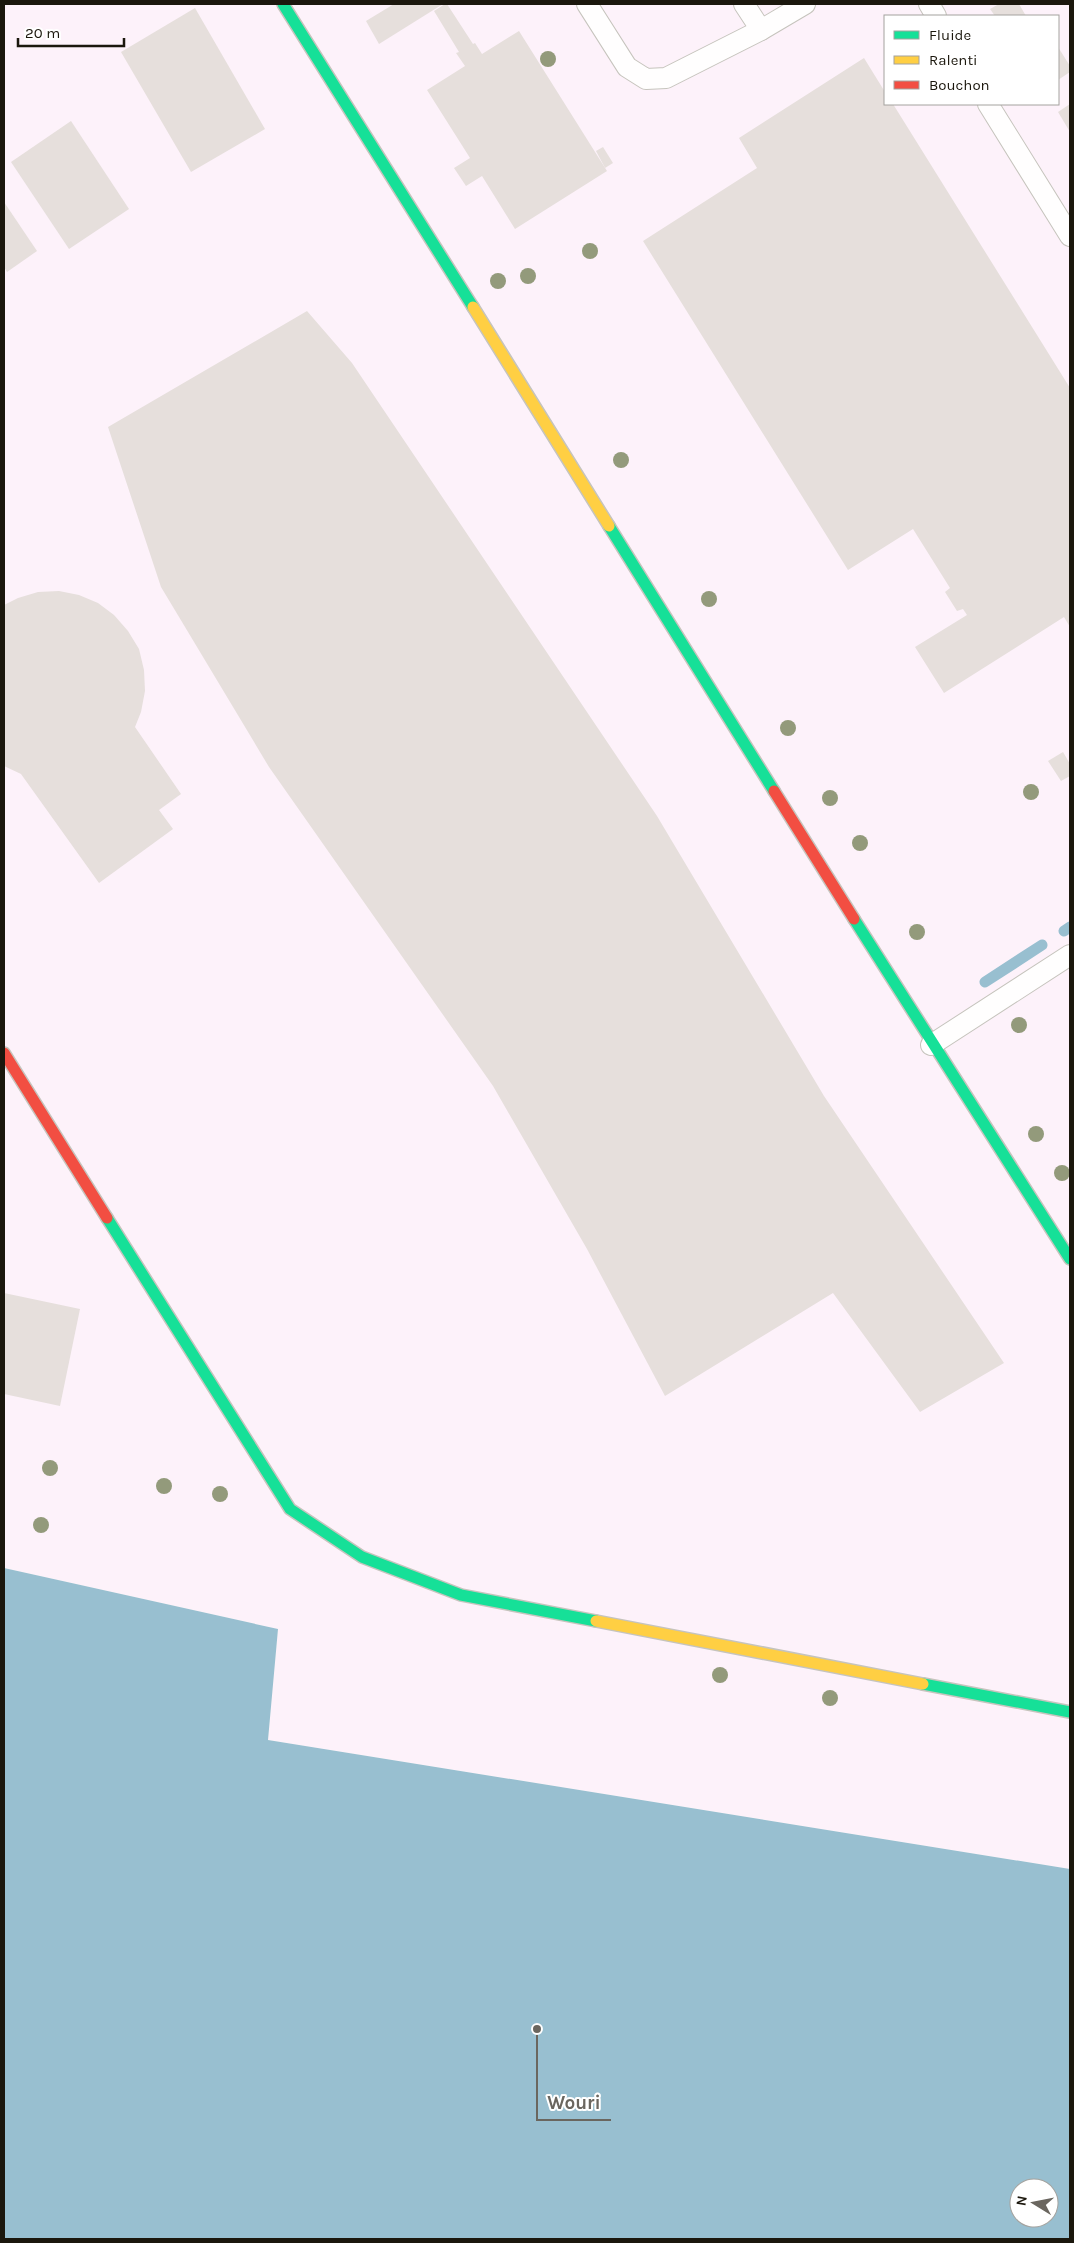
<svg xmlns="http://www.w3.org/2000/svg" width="1074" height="2243" font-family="Karla,sans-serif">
	<rect width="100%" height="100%" fill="#fcfaf7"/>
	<path fill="#fdf2fa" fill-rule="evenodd" d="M4,4H1070V1869L268,1740L278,1629L4,1568ZM885,16H1058V104H885Z"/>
	<path fill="#98bfd0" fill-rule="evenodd" d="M4,1568L278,1629L268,1740L1070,1869V2239H4ZM1019,2188H1049V2218H1019Z"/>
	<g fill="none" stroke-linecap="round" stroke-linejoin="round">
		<g stroke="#98bfd0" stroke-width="11">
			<path d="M1064,931L1070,927"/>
			<path d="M985,982L1042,945"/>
		</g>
	</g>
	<g fill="#e6dfdc">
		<path d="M394,4H443L379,44L366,21Z"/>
		<path d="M445,4H447L473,44L475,43L482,54L519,31L607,171L515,229L482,176L466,186L454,168L470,158L427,90L465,66L456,53L459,52L434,11Z"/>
		<path d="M999,4H1019L1026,16H995L990,9Z"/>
		<path d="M195,8L265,129L191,172L121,52Z"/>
		<path d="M1058,47L1070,66V72L1058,80Z"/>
		<path d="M864,58L885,92V104H893L1070,388V627L1064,617L944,693L915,647L967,615L963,609L957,611L945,592L950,588L913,529L848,570L643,241L757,168L739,138Z"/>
		<path d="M1070,104V132L1058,112Z"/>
		<path d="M71,121L129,209L69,249L11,162Z"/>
		<path d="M603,147L613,163L605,168L596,151Z"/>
		<path d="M4,202L37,251L7,272L4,267Z"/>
		<path d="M307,311L352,363L657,816L824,1096L1004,1363L920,1412L833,1293L665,1396L587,1249L493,1086L269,767L161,587L108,427Z"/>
		<path d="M59,591L79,595L98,603L114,615L128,631L139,649L144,670L145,691L141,712L135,727L181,794L159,810L173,829L99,883L21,774L4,766V605L18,598L38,592Z"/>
		<path d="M1063,752L1070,764V776L1061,781L1048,761Z"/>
		<path d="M4,1293L80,1309L60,1406L4,1394Z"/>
	</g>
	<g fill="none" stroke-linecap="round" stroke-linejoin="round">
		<defs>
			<g id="lane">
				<path d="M587,4L627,67L646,79L666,78L761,30L805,4"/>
				<path d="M744,4L761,30"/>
				<path d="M929,4L936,16"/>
				<path d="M988,104L1070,236"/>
				<path d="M931,1045L1070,955"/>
			</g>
			<g id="fast">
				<path d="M283,4L473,307"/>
				<path d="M609,526L774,791"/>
				<path d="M854,919L1070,1259"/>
				<path d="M107,1218L290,1509L362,1557L461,1595L596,1621"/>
				<path d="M923,1684L1070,1712"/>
			</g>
			<g id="slow">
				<path d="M473,307L609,526"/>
				<path d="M596,1621L923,1684"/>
			</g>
			<g id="jam">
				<path d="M774,791L854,919"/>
				<path d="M4,1053L107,1218"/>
			</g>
		</defs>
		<use href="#lane" stroke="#c6c4bd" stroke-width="22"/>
		<use href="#fast" stroke="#c6c4bd" stroke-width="14"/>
		<use href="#slow" stroke="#c6c4bd" stroke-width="14"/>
		<use href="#jam" stroke="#c6c4bd" stroke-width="14"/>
		<use href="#lane" stroke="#fffefe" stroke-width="20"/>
		<use href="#fast" stroke="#16e098" stroke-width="11"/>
		<use href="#slow" stroke="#ffcf43" stroke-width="11"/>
		<use href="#jam" stroke="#f24e42" stroke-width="11"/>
	</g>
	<g fill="#939a7b">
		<circle cx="548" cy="59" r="8"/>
		<circle cx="590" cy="251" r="8"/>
		<circle cx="528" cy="276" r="8"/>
		<circle cx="498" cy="281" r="8"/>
		<circle cx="621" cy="460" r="8"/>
		<circle cx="709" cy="599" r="8"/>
		<circle cx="788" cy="728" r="8"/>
		<circle cx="1031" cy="792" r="8"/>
		<circle cx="830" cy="798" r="8"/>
		<circle cx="860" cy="843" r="8"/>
		<circle cx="917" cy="932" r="8"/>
		<circle cx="1019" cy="1025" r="8"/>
		<circle cx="1036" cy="1134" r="8"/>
		<circle cx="1062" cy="1173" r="8"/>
		<circle cx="50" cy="1468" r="8"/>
		<circle cx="164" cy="1486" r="8"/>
		<circle cx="220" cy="1494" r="8"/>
		<circle cx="41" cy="1525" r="8"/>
		<circle cx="720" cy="1675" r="8"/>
		<circle cx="830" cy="1698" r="8"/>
	</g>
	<path fill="none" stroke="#6a665f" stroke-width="2" d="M537 2029L537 2120H611"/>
	<circle fill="#6a665f" stroke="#fff" stroke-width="2" cx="537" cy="2029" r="5"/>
	<g font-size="19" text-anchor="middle" font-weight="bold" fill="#6a665f" stroke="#fff" stroke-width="4" stroke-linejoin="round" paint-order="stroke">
		<text x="574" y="2109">Wouri</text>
	</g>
	<rect width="1074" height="2243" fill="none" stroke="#1b170d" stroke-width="10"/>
	<rect x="884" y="15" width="175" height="90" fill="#ffffff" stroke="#a4a29e"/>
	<rect x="894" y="31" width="25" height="8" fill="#16e098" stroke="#a4a29e"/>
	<text x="929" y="40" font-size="15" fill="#1b170d">Fluide</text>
	<rect x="894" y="56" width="25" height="8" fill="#ffcf43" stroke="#a4a29e"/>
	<text x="929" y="65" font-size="15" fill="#1b170d">Ralenti</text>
	<rect x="894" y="81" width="25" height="8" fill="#f24e42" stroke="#a4a29e"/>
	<text x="929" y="90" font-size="15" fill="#1b170d">Bouchon</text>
	<g transform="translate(1034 2203) rotate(280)"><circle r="24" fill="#ffffff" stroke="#a4a29e"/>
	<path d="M0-4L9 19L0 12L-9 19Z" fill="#6a665f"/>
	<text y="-8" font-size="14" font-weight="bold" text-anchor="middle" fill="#1b170d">N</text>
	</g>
	<path d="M18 38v8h106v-8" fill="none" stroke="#1b170d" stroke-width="2.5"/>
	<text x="25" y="38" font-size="15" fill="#1b170d" stroke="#ffffff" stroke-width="4" paint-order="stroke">20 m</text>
</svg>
